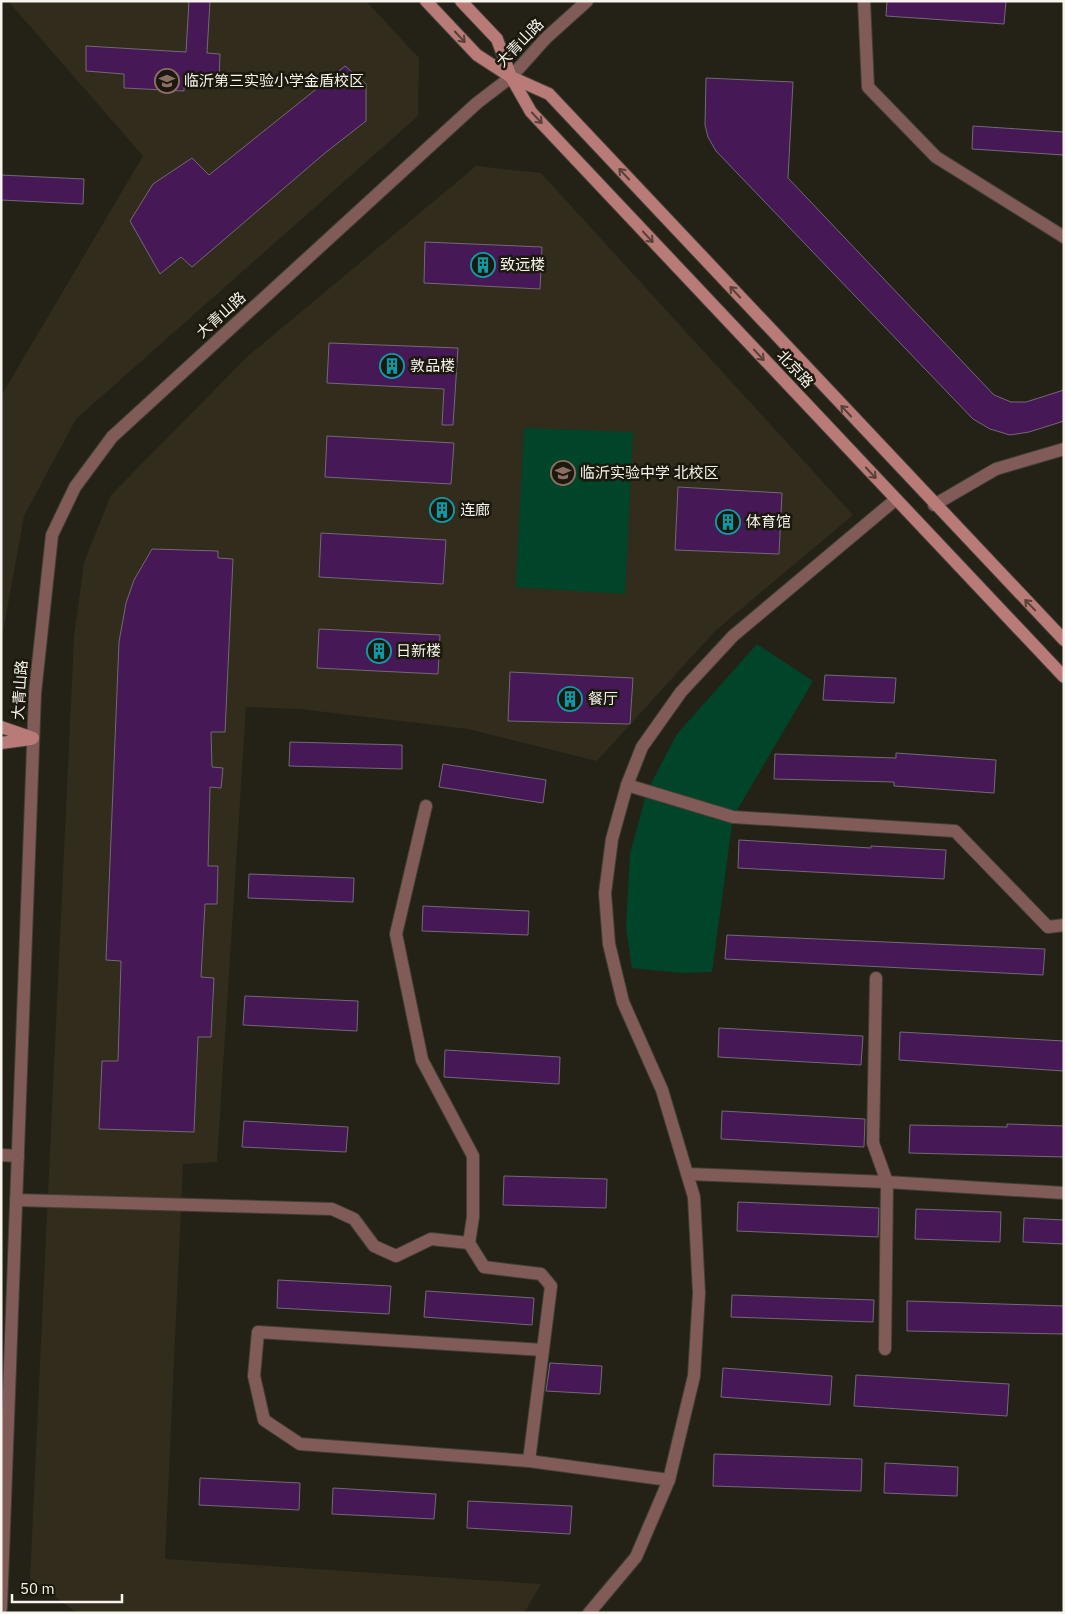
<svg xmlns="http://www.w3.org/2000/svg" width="1065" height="1614" font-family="'IBM Plex Sans','Noto Sans SC',sans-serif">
	<rect width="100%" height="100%" fill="#242217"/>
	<g fill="#312c1c">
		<path d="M8,1H366L419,58L418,116L76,419L24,516L1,643V396L143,156Z"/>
		<path d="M476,166L541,173L853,515L715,631L597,761L468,729L299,709L246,707L217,1162L183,1164L165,1559L541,1584L524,1613H77L30,1578L74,638L84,562L111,495L248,356Z"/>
	</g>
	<g fill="#004429">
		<path d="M524,428L633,432L625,594L516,587Z"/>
		<path d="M757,644L813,681L733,817L712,972L682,973L632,968L626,928L630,854L647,791L677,734Z"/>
	</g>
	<g fill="#471856" stroke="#716a74">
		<path d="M189,1H210L207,53L220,54L219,80L184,77V91L124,88V74L86,71V46L186,52Z"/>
		<path d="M887,1H1006L1004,24L886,16Z"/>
		<path d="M345,66L366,84V121L325,153L192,267L181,257L160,274L130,221L153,184L192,158L209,175Z"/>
		<path d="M706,78L793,82L788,178L994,395L1011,402H1026L1064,390V421L1029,432L1010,435L990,429L973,419L716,151L708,137L705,125Z"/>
		<path d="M973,126L1064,132V155L972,149Z"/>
		<path d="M1,175L84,179L83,204L1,200Z"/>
		<path d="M425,242L542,247L540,289L424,283Z"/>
		<path d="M329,343L458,348L453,425H442L444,389L327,383Z"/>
		<path d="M327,436L454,443L451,484L325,477Z"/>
		<path d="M678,487L782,493L779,554L675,550Z"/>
		<path d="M321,533L446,540L443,584L319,577Z"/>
		<path d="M152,549L218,551V558L233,559L225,732H211L212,767L223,768L221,788L210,787L208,866H218L217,904H205L201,977L214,978L211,1037H198L194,1132L99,1129L102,1061H118L121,961L106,960L119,642L126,603L134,580Z"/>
		<path d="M319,629L440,635L438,674L317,668Z"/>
		<path d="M510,672L633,678L630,724L508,721Z"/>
		<path d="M825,675L896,678L894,703L823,700Z"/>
		<path d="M290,742L402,745V769L289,766Z"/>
		<path d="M896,753L996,760L994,793L894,786V782L774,779L775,754L896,758Z"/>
		<path d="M443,764L546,780L543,803L439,787Z"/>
		<path d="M739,840L871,848V846L946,850L944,879L738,868Z"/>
		<path d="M249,874L354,878L353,902L248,898Z"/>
		<path d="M423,906L529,911L528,935L422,931Z"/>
		<path d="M727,935L1045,949L1043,975L725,959Z"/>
		<path d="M245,996L358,1001L357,1031L243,1025Z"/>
		<path d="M719,1028L863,1036L861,1065L718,1057Z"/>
		<path d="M900,1032L1064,1041V1071L899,1060Z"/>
		<path d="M445,1050L560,1057L559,1084L444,1077Z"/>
		<path d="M722,1111L865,1119L864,1147L721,1139Z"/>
		<path d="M244,1121L348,1127L346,1152L242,1147Z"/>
		<path d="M1007,1124L1064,1126V1157L909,1153L910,1125L1007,1127Z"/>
		<path d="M504,1176L607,1179L606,1208L503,1205Z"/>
		<path d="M738,1202L879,1208L878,1237L737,1231Z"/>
		<path d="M916,1209L1001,1212L1000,1242L915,1239Z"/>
		<path d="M1024,1218L1064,1220V1244L1023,1242Z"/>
		<path d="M278,1280L391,1286L389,1314L277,1308Z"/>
		<path d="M426,1291L534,1298L532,1325L424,1317Z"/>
		<path d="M732,1295L874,1300L873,1322L731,1317Z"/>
		<path d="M907,1301L1064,1306V1334L907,1331Z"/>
		<path d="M550,1363L602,1366L600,1394L546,1391Z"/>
		<path d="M723,1368L832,1376L830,1405L721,1397Z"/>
		<path d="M856,1375L1009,1384L1007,1416L854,1406Z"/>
		<path d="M714,1454L862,1459L861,1491L713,1486Z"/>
		<path d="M885,1463L958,1467L957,1496L884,1493Z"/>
		<path d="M200,1478L300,1483L299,1510L199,1505Z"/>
		<path d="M333,1488L436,1494L434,1519L332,1514Z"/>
		<path d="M468,1501L572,1506L570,1534L467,1528Z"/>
	</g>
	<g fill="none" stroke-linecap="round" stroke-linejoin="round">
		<defs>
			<g id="minor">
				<path d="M864,1L868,87L936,157L1064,237"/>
				<path d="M934,505L996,469L1064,449"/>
				<path d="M627,785L733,817L955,831L1048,927L1064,925"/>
				<path d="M426,806L396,934L422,1060L473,1156V1217L469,1243L484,1267L541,1274L551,1286L529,1461"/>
				<path d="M876,978L873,1143L887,1182L885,1349"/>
				<path d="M1,1155L18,1156"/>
				<path d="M688,1174L887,1182L1064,1193"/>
				<path d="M16,1200L332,1209L354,1219L374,1246L396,1256L431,1239L469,1243"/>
				<path d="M543,1350L258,1332L254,1376L264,1420L300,1444L529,1461L669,1480"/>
				<path d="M589,1613L636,1557L669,1480L694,1376L699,1293L694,1197L662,1090L623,1002L609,944L605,893L612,839L627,785L642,747L681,692L733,636L895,500"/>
			</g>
			<path id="tertiary" d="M1,1608L35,693L52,535L75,487L112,437L477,103L511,77L546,38L587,1"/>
			<g id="secondary">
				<path d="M426,1L477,55L511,77L549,94L1064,640"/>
				<path d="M461,1L497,39L511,77L531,112L1064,677"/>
				<path d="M1,727L33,738"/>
				<path d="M1,743L31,739"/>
			</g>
		</defs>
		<use href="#minor" stroke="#413f35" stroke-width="14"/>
		<use href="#tertiary" stroke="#413f35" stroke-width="14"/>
		<use href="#secondary" stroke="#413f35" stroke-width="14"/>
		<use href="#minor" stroke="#815b58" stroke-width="12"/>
		<use href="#tertiary" stroke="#815b58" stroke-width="12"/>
		<use href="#secondary" stroke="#b87b77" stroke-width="12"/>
	</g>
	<defs><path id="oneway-shaft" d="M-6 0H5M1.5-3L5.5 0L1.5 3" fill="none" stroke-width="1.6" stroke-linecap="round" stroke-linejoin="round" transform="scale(1.25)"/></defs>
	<g stroke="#5a4038">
		<use href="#oneway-shaft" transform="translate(460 37) rotate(47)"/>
		<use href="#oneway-shaft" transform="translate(537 118) rotate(47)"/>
		<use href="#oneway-shaft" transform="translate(624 174) rotate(-133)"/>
		<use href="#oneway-shaft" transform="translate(648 237) rotate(47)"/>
		<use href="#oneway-shaft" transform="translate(735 292) rotate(-133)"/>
		<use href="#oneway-shaft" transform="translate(759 355) rotate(47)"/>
		<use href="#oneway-shaft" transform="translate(846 411) rotate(-133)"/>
		<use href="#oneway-shaft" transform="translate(871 473) rotate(47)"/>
		<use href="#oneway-shaft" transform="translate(1030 605) rotate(-134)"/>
	</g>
	<defs>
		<symbol id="school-ring" viewBox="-11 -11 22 22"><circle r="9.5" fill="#1b180e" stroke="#8d6e63" stroke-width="1.5"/><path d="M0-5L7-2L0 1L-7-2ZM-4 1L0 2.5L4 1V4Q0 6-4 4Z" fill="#8d6e63"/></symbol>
		<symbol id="building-ring" viewBox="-11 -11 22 22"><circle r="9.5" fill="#1b180e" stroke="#0f9aa8" stroke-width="1.5"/><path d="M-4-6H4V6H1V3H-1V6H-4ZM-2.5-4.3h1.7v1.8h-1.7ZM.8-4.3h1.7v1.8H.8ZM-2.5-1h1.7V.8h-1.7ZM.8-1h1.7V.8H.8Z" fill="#0f9aa8"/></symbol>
	</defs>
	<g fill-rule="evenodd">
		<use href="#school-ring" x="153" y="67" width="28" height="28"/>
		<use href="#building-ring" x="469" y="251" width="28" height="28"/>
		<use href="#building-ring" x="378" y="352" width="28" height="28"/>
		<use href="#school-ring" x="549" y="459" width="28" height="28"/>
		<use href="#building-ring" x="428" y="496" width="28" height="28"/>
		<use href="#building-ring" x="714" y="508" width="28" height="28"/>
		<use href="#building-ring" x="365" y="637" width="28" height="28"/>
		<use href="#building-ring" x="556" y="685" width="28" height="28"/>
	</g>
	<g text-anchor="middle" stroke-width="5" stroke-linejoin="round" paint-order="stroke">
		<g font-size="15" fill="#f6f4ed" stroke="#1b180e">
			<text transform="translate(520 43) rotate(-46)" y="5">大青山路</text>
			<text transform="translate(221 315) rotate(-42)" y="5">大青山路</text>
			<text transform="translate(795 369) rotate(47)" y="5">北京路</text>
			<text transform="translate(20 690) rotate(-86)" y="5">大青山路</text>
		</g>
		<g font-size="15" fill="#f6f4ed" stroke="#1b180e" text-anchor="start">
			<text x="184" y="86">临沂第三实验小学金盾校区</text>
			<text x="500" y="270">致远楼</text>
			<text x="410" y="371">敦品楼</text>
			<text x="580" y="478">临沂实验中学 北校区</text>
			<text x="460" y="515">连廊</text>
			<text x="746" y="527">体育馆</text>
			<text x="396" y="656">日新楼</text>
			<text x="588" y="704">餐厅</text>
		</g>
	</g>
	<rect width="1065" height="1614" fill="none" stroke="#f6f4ed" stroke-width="5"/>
	<path d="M12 1594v8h110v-8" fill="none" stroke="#f6f4ed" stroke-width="2.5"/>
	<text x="20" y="1594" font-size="15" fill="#f6f4ed" stroke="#1b180e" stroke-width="4" paint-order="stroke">50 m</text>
</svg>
